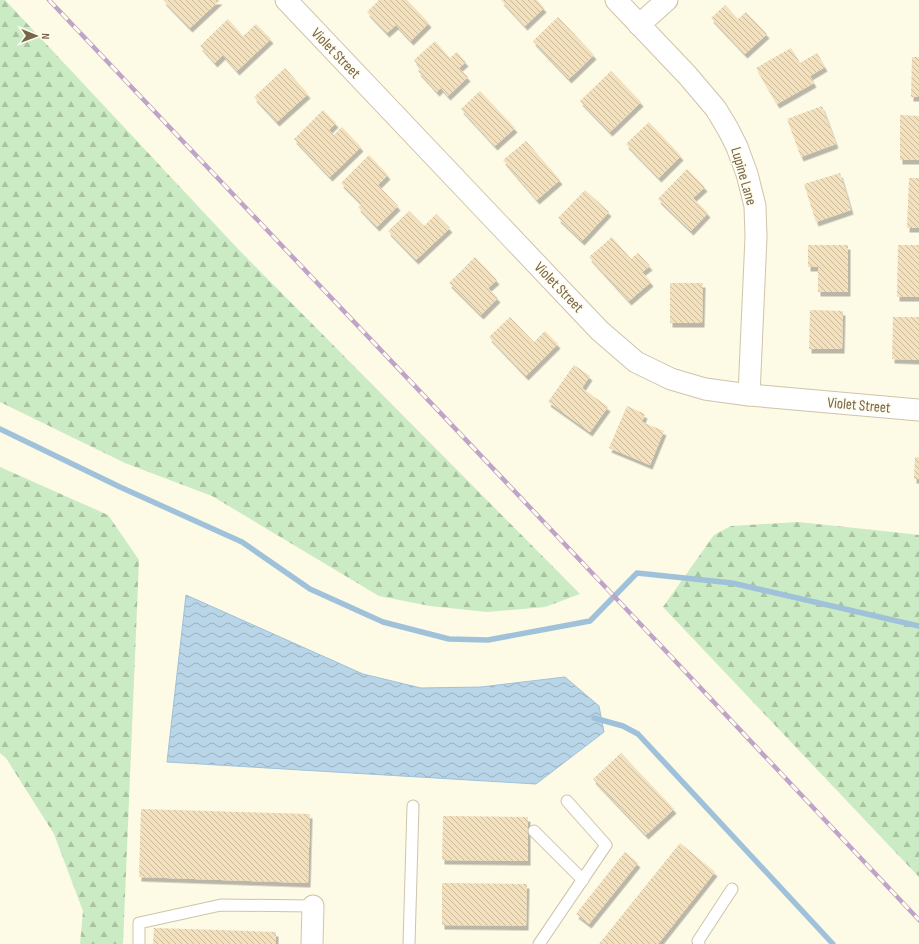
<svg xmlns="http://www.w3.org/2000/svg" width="919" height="944" font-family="'Sofia Sans Condensed',sans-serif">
	<defs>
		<pattern id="forest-firs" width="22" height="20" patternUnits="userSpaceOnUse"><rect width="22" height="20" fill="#caebc3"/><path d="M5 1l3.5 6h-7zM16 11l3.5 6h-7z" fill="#a9c2a0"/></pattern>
		<pattern id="water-waves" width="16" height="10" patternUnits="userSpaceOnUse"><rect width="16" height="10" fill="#b9d5e8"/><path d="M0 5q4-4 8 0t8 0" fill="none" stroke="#9bb0be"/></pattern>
		<pattern id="building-back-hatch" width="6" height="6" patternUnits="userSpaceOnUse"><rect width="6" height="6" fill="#f3e0bc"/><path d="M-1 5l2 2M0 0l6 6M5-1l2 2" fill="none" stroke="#cab99b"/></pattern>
		<filter id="shadow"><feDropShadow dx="2.5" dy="4.5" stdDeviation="0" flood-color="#0004"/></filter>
	</defs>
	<rect width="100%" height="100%" fill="#fdfae5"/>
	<g fill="url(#forest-firs)">
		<path d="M0,0H5L238,249L580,594L545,607L487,612L430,606L379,596L212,496L125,463L0,402Z"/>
		<path d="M0,467L108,515L139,560L123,944H80L83,911L54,834L6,758L0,753Z"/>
		<path d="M798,522L902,533L919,535V877L663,607L714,535L731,526Z"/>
	</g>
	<path fill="url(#water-waves)" stroke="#9fc2da" d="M186,595L363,674L421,688L481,687L565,677L599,706L604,732L536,784L167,762Z"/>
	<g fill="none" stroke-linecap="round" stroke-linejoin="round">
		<g stroke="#9fc2da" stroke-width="5.5">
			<path d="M0,429L120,487L242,542L310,589L383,622L449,639L488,640L590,621L637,573L732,583L919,626"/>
			<path d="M594,718L623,726L638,734L833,944"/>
		</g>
	</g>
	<g fill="url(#building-back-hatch)" filter="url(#shadow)">
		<path d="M163,0H220L190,28Z"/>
		<path d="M379,0H407L429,23L411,41L396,25L387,33L367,12Z"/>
		<path d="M501,0H537L544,8L525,26Z"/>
		<path d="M725,5L738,19L746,12L767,34L745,54L711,18Z"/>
		<path d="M558,17L594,55L569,79L533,41Z"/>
		<path d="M228,19L243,36L256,24L271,39L237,71L223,55L215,63L200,46Z"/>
		<path d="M435,41L450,58L457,52L466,62L459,68L468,77L448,96L441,88L437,92L418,71L421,69L414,60Z"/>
		<path d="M791,48L800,63L817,53L825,67L810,76L814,83L777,104L756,68Z"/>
		<path d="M912,57H919V97H911Z"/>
		<path d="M285,68L308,94L277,122L254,97Z"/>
		<path d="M611,71L641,102L610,132L580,101Z"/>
		<path d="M480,91L515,128L495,146L461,109Z"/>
		<path d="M822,106L836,144L801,157L787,119Z"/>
		<path d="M323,110L336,123L329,130L334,135L342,127L361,147L330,177L294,139Z"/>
		<path d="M900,115L919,116V160H900Z"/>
		<path d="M649,122L681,156L659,178L626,144Z"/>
		<path d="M526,141L560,180L537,200L503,160Z"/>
		<path d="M369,155L388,175L378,185L398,206L377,227L358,207L362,204L341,183Z"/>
		<path d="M687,169L705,187L693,198L708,213L691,231L658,199Z"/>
		<path d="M840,173L851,210L816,222L804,184Z"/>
		<path d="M909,178H919V228H907Z"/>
		<path d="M585,190L609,212L582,241L558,218Z"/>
		<path d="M409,211L424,226L436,214L450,228L416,260L388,231Z"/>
		<path d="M612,237L631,259L638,253L650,266L642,272L651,282L629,301L589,257Z"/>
		<path d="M808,245H848V292H818V267H808Z"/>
		<path d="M898,245H919V297H897Z"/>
		<path d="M475,257L497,280L488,288L498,298L481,315L449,283Z"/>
		<path d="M670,283H703L702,323H670Z"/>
		<path d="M810,310L843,311L842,349H809Z"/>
		<path d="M510,317L534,342L545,331L558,344L526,376L489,337Z"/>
		<path d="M893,317H919V360L892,359Z"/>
		<path d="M574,365L590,376L582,388L608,407L590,432L548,402Z"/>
		<path d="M627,406L645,414L642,422L664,431L650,465L609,448Z"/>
		<path d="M915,457H919V479H914Z"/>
		<path d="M621,753L674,809L646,835L593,779Z"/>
		<path d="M141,809L310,814L308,883L139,877Z"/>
		<path d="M443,816L528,817V861L442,860Z"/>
		<path d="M680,843L715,872L658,944H599Z"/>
		<path d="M625,852L638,863L589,924L576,914Z"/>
		<path d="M442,883L527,884L526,926L442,925Z"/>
		<path d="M154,928L276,932V944H153Z"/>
	</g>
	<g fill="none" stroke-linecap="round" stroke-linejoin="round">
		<defs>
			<g id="lane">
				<path d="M534,831L583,880"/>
				<path d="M139,944V923L221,905L313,906"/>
				<path d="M409,944L413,806"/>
				<path d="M539,944L606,845L567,801"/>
				<path d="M699,944L698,941L732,889"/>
			</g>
			<g id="street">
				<path d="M286,0L600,331L636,362L671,379L705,389L749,395L919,410"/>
				<path d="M616,0L688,76L716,109L728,129L737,147L747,174L755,206L756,237L749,395"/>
				<path d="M639,25L667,0"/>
				<path d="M312,944L313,906"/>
			</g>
		</defs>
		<use href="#lane" stroke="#cfc4ab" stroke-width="13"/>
		<use href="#street" stroke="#cfc4ab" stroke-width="23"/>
		<use href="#lane" stroke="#fff" stroke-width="11"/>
		<use href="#street" stroke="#fff" stroke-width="21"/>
		<defs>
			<path id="rail" d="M49,0L630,613L919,920"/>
		</defs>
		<use href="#rail" stroke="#c0a3c8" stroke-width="4.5"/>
		<use href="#rail" stroke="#fffced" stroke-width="3" stroke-dasharray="9" stroke-linecap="butt"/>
	</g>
	<g text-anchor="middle" stroke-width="3" stroke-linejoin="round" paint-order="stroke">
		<g font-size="15" fill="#776549" stroke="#fffced">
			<text transform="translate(336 53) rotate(46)" y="5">Violet Street</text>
			<text transform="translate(744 176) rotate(74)" y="5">Lupine Lane</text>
			<text transform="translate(559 287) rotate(46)" y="5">Violet Street</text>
			<text transform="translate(859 405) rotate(5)" y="5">Violet Street</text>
		</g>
	</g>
	<g transform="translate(36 36) rotate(91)" stroke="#fffced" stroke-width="3" paint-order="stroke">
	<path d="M0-3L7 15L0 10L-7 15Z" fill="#776549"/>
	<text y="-6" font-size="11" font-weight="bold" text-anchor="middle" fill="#776549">N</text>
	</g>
</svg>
